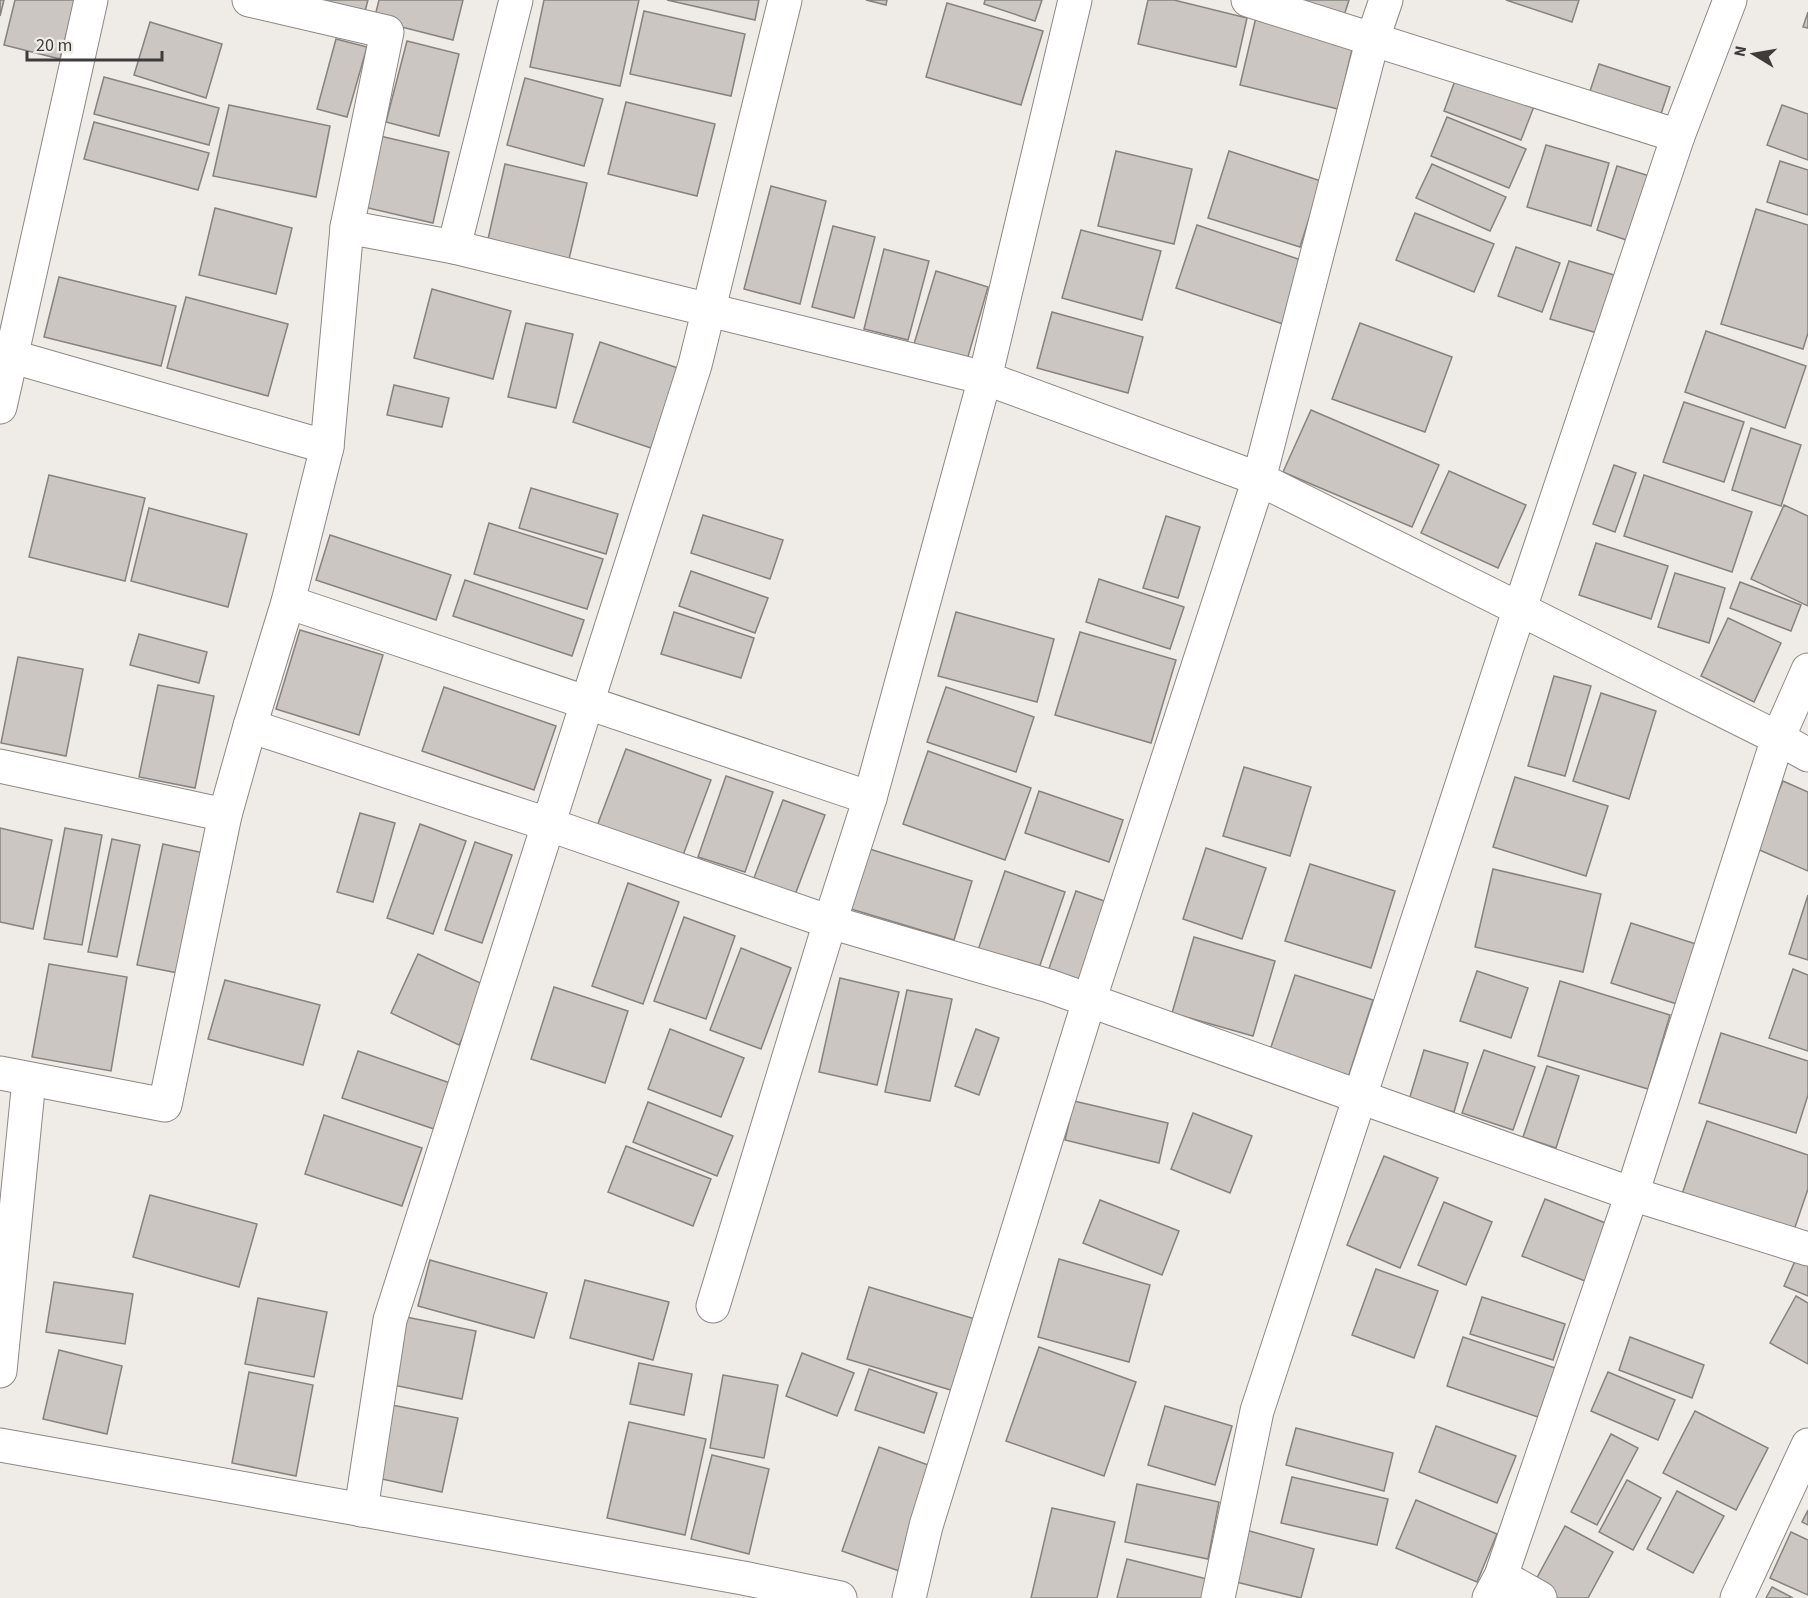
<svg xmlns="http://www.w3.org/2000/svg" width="1808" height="1598" font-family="'Source Sans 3',sans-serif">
	<rect width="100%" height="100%" fill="#efebe7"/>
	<g fill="#cbc6c2" stroke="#87827f" stroke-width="1.5">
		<path d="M0,0H4L0,16Z"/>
		<path d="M15,0H75L60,59L4,45Z"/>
		<path d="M309,0H368L364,15Z"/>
		<path d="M379,0H463L453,40L374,20Z"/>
		<path d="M544,0H639L620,86L530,67Z"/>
		<path d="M667,0H759L755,20Z"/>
		<path d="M866,0H887L886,5Z"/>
		<path d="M985,0H1042L1035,21L984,4Z"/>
		<path d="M1148,0H1174L1247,18L1236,67L1138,44Z"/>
		<path d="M1278,0H1349L1343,19Z"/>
		<path d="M1506,0H1579L1572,22Z"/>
		<path d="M947,3L1043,31L1021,105L926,77Z"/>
		<path d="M644,11L745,34L731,96L630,74Z"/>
		<path d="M1808,12V28L1803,27Z"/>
		<path d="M1257,13L1355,37L1338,109L1240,85Z"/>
		<path d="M150,22L222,44L206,98L134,75Z"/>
		<path d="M336,39L367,47L347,117L317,109Z"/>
		<path d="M407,41L459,54L439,136L386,122Z"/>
		<path d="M1599,64L1670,87L1657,126L1586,103Z"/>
		<path d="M1457,75L1535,104L1521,140L1444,111Z"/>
		<path d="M104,77L219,108L209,145L94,114Z"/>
		<path d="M525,78L603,99L584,166L507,145Z"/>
		<path d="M626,102L715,124L697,196L608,174Z"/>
		<path d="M229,105L330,126L316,197L213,176Z"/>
		<path d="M1782,105L1808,114V160L1767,145Z"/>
		<path d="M1447,117L1526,149L1509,188L1431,156Z"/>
		<path d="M94,122L209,153L198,190L84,159Z"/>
		<path d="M380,136L449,152L433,223L364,207Z"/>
		<path d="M1546,145L1609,163L1591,226L1527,207Z"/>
		<path d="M1116,151L1192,169L1174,244L1098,226Z"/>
		<path d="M1229,151L1321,181L1300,247L1208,218Z"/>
		<path d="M1780,161L1808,170V215L1767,202Z"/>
		<path d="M505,164L587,183L569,259L488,239Z"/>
		<path d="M1432,164L1506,197L1490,231L1416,198Z"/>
		<path d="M1617,166L1656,178L1635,243L1597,230Z"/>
		<path d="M771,186L826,201L800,304L744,289Z"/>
		<path d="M215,208L292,228L276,294L199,275Z"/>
		<path d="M1756,209L1808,225V333L1803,349L1721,324Z"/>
		<path d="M1415,213L1494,244L1474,292L1396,260Z"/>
		<path d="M1197,225L1307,262L1286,325L1176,288Z"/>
		<path d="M833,226L875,237L854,318L812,307Z"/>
		<path d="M1081,230L1161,251L1142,320L1062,298Z"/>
		<path d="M1516,247L1560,263L1542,312L1498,296Z"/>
		<path d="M884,249L929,261L908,340L864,329Z"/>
		<path d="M1569,261L1614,275L1597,333L1550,319Z"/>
		<path d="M936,271L988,287L967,360L914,344Z"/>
		<path d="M59,277L176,306L161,366L44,337Z"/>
		<path d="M432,289L511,311L493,379L414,358Z"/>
		<path d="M186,297L288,324L268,396L167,368Z"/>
		<path d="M1052,312L1143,337L1128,393L1037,368Z"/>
		<path d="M526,323L573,334L556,408L508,397Z"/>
		<path d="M1360,323L1452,357L1425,432L1332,399Z"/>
		<path d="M1706,331L1806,366L1785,428L1685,392Z"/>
		<path d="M600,342L678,368L651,448L573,422Z"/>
		<path d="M394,385L449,398L442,427L387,415Z"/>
		<path d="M1684,402L1744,422L1724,482L1663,462Z"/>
		<path d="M1311,410L1439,465L1412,527L1283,472Z"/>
		<path d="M1751,428L1801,445L1781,506L1732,490Z"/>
		<path d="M1614,465L1636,473L1615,532L1593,524Z"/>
		<path d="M1449,471L1526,505L1498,568L1421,533Z"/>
		<path d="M49,475L145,498L125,581L29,557Z"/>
		<path d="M1644,475L1752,512L1732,572L1624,536Z"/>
		<path d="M531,488L618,514L606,554L519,528Z"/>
		<path d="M1784,505L1808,516V606L1751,579Z"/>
		<path d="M149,508L247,534L228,607L131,581Z"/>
		<path d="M703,515L783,540L770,579L691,553Z"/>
		<path d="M1166,516L1200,527L1178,598L1143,588Z"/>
		<path d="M489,523L603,559L587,609L474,574Z"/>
		<path d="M330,535L451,575L436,620L316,580Z"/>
		<path d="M1596,543L1668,566L1651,619L1579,595Z"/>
		<path d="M691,571L768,598L755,633L679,606Z"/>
		<path d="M1675,573L1725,588L1709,643L1658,627Z"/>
		<path d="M1099,579L1184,607L1170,649L1086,622Z"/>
		<path d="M465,580L584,620L572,656L453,616Z"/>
		<path d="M1740,582L1801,605L1791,631L1730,608Z"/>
		<path d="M674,612L754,638L741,678L661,654Z"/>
		<path d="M956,612L1054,639L1037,702L938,676Z"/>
		<path d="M1728,618L1781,643L1754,702L1701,676Z"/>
		<path d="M300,630L383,655L359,735L276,709Z"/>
		<path d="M1080,632L1176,660L1151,743L1055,715Z"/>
		<path d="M139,634L207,652L199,683L130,665Z"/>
		<path d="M18,657L83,669L66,756L1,743Z"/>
		<path d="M1554,676L1591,686L1565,776L1528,766Z"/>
		<path d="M158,685L214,696L195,788L139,777Z"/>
		<path d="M444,687L556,726L534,790L422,751Z"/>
		<path d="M946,687L1034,717L1016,772L927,742Z"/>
		<path d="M1601,693L1656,711L1629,799L1573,781Z"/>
		<path d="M626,749L711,780L682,858L597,826Z"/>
		<path d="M928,751L1031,788L1005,860L903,824Z"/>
		<path d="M1244,767L1311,787L1290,856L1223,836Z"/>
		<path d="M726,776L773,792L745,872L698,857Z"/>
		<path d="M1515,777L1608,806L1586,876L1493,847Z"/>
		<path d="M1783,781L1808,792V871L1755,848Z"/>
		<path d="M1039,791L1123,820L1109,862L1025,833Z"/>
		<path d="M783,800L825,815L795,895L754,878Z"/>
		<path d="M360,813L395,823L373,902L337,892Z"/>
		<path d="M420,824L466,841L433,934L387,918Z"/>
		<path d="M0,828L52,840L33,929L0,922Z"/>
		<path d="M65,828L102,835L82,945L44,939Z"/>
		<path d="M112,839L140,845L117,957L88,952Z"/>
		<path d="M475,842L512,855L482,943L445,930Z"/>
		<path d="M163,844L204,853L178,973L137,965Z"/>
		<path d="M860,846L972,881L954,940L841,906Z"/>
		<path d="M1206,848L1266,868L1242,939L1183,919Z"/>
		<path d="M1310,864L1395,891L1371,968L1285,941Z"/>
		<path d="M1493,869L1601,894L1583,972L1475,947Z"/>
		<path d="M1005,871L1065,892L1037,974L977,953Z"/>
		<path d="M628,883L679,902L643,1004L592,986Z"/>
		<path d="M1076,891L1107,902L1079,988L1046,977Z"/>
		<path d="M1808,895V960L1789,954Z"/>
		<path d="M684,917L735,936L706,1019L654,1001Z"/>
		<path d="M1631,923L1699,945L1680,1005L1611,983Z"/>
		<path d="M1194,937L1275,961L1253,1036L1172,1013Z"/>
		<path d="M741,948L791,968L761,1049L710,1030Z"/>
		<path d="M418,954L487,986L459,1045L391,1013Z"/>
		<path d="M49,964L127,977L111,1071L32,1057Z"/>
		<path d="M1793,969L1808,975V1051L1769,1038Z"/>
		<path d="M1477,971L1528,988L1511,1038L1460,1021Z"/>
		<path d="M1295,975L1373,1000L1347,1081L1268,1056Z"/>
		<path d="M840,978L899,992L877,1085L819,1072Z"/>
		<path d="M225,980L320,1005L303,1065L208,1039Z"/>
		<path d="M1560,981L1670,1015L1648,1089L1538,1056Z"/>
		<path d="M554,987L628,1011L605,1083L531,1059Z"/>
		<path d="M907,990L952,999L930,1101L885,1092Z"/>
		<path d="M670,1029L744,1058L721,1117L648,1089Z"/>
		<path d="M976,1029L999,1038L979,1095L955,1086Z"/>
		<path d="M1721,1033L1808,1061V1095L1796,1133L1699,1103Z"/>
		<path d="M1424,1050L1468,1063L1454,1112L1409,1100Z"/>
		<path d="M1484,1050L1535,1067L1513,1130L1462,1113Z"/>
		<path d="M358,1051L450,1083L434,1129L342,1098Z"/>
		<path d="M1547,1066L1579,1076L1556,1148L1523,1137Z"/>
		<path d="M1074,1101L1168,1123L1159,1163L1065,1140Z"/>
		<path d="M648,1102L733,1136L717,1176L633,1142Z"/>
		<path d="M1193,1113L1252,1136L1230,1193L1171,1169Z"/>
		<path d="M324,1115L422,1148L402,1206L305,1174Z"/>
		<path d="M1707,1121L1808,1155V1189L1792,1236L1681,1197Z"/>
		<path d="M626,1146L711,1179L693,1226L608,1192Z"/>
		<path d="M1384,1156L1438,1178L1400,1268L1347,1245Z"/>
		<path d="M150,1195L257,1224L239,1287L133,1257Z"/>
		<path d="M1545,1199L1613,1226L1590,1283L1522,1256Z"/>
		<path d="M1100,1200L1179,1231L1162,1275L1083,1243Z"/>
		<path d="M1444,1202L1492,1222L1466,1285L1418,1265Z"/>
		<path d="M1799,1252L1808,1256V1296L1784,1286Z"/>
		<path d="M1059,1259L1150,1285L1129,1362L1038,1337Z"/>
		<path d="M430,1260L547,1293L534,1338L418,1306Z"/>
		<path d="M1376,1269L1438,1291L1414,1358L1352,1335Z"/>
		<path d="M585,1280L669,1302L653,1360L570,1338Z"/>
		<path d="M54,1282L133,1294L125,1344L46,1332Z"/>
		<path d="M869,1287L975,1319L954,1391L847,1359Z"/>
		<path d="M1796,1296L1808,1303V1364L1770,1343Z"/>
		<path d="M1482,1297L1565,1324L1553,1360L1470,1334Z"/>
		<path d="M258,1298L327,1312L314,1377L245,1364Z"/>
		<path d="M406,1317L476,1331L462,1399L393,1385Z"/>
		<path d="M1463,1337L1555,1368L1538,1417L1447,1386Z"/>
		<path d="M1630,1337L1704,1365L1692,1398L1619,1370Z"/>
		<path d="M1039,1347L1136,1382L1104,1476L1006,1441Z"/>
		<path d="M59,1350L122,1366L107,1434L43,1419Z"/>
		<path d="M802,1353L854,1373L837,1416L786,1396Z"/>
		<path d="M639,1363L692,1374L684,1415L630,1404Z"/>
		<path d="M869,1369L937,1393L924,1433L855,1410Z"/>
		<path d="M249,1372L313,1385L296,1476L232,1463Z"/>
		<path d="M1608,1372L1675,1400L1658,1440L1591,1411Z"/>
		<path d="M723,1375L778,1385L764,1458L710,1448Z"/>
		<path d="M392,1405L458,1418L442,1492L377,1478Z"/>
		<path d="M1165,1406L1232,1426L1215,1485L1148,1465Z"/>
		<path d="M1695,1411L1768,1448L1736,1510L1663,1473Z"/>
		<path d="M629,1422L706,1439L685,1535L607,1518Z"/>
		<path d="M1436,1426L1516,1456L1497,1503L1419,1472Z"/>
		<path d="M1296,1428L1393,1453L1384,1491L1286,1465Z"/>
		<path d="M1611,1434L1638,1448L1597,1525L1571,1512Z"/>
		<path d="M879,1447L939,1469L902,1572L842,1551Z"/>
		<path d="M712,1455L769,1469L749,1554L691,1539Z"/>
		<path d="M1292,1477L1388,1499L1377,1545L1281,1523Z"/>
		<path d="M1627,1480L1661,1498L1633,1550L1599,1532Z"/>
		<path d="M1137,1484L1219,1502L1208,1559L1125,1542Z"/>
		<path d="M1677,1491L1724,1516L1693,1573L1647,1549Z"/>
		<path d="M1416,1500L1497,1534L1477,1582L1396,1548Z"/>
		<path d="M1052,1508L1115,1522L1097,1598H1031Z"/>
		<path d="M1808,1510V1525L1802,1522Z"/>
		<path d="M1565,1526L1613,1552L1588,1598H1557L1533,1585Z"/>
		<path d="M1246,1530L1314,1549L1301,1598L1232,1581Z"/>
		<path d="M1791,1532L1808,1540V1595L1770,1578Z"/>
		<path d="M1127,1559L1207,1579L1202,1598H1117Z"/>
		<path d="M1772,1587L1793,1598H1766Z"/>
	</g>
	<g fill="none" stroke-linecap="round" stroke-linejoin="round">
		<defs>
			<g id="street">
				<path d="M249,0L387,32L347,227L454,247L985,378L1259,479L1778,738L1808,755"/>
				<path d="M1248,0L1678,136"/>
				<path d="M454,247L516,0"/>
				<path d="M0,353L327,447"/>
				<path d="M0,407L91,0"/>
				<path d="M288,602L870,798"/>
				<path d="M250,726L550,825L830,922L1049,986L1632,1194L1808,1249"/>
				<path d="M0,766L225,815"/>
				<path d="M0,1073L165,1105L225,815L250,726L288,602L327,447L347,227"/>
				<path d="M713,1306L830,922L870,798L985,378L1075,0"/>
				<path d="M0,1371L29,1080"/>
				<path d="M0,1445L743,1578L840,1598"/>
				<path d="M361,1510L390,1320L695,365L785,0"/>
				<path d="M1501,1576L1540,1598"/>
				<path d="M909,1598L926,1526L1089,1001L1259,479L1373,38L1386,0"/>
				<path d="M1218,1598L1257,1411L1508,644L1678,136L1730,0"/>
				<path d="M1489,1598L1501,1576L1632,1194L1778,738L1808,670"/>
				<path d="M1737,1598L1808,1445"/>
			</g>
		</defs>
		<use href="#street" stroke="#8c8885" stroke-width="35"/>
		<use href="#street" stroke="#fff" stroke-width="33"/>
	</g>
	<g transform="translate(1754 54) rotate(281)" stroke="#efebe7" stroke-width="4.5" paint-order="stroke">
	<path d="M0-4.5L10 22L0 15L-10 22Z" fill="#3e3c3a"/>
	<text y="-9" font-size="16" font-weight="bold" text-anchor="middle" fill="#3e3c3a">N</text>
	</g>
	<path d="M27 51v9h135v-9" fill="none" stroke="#3e3c3a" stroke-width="3"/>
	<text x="36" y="51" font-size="18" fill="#3e3c3a" stroke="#efebe7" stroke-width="4.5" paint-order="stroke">20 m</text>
</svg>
